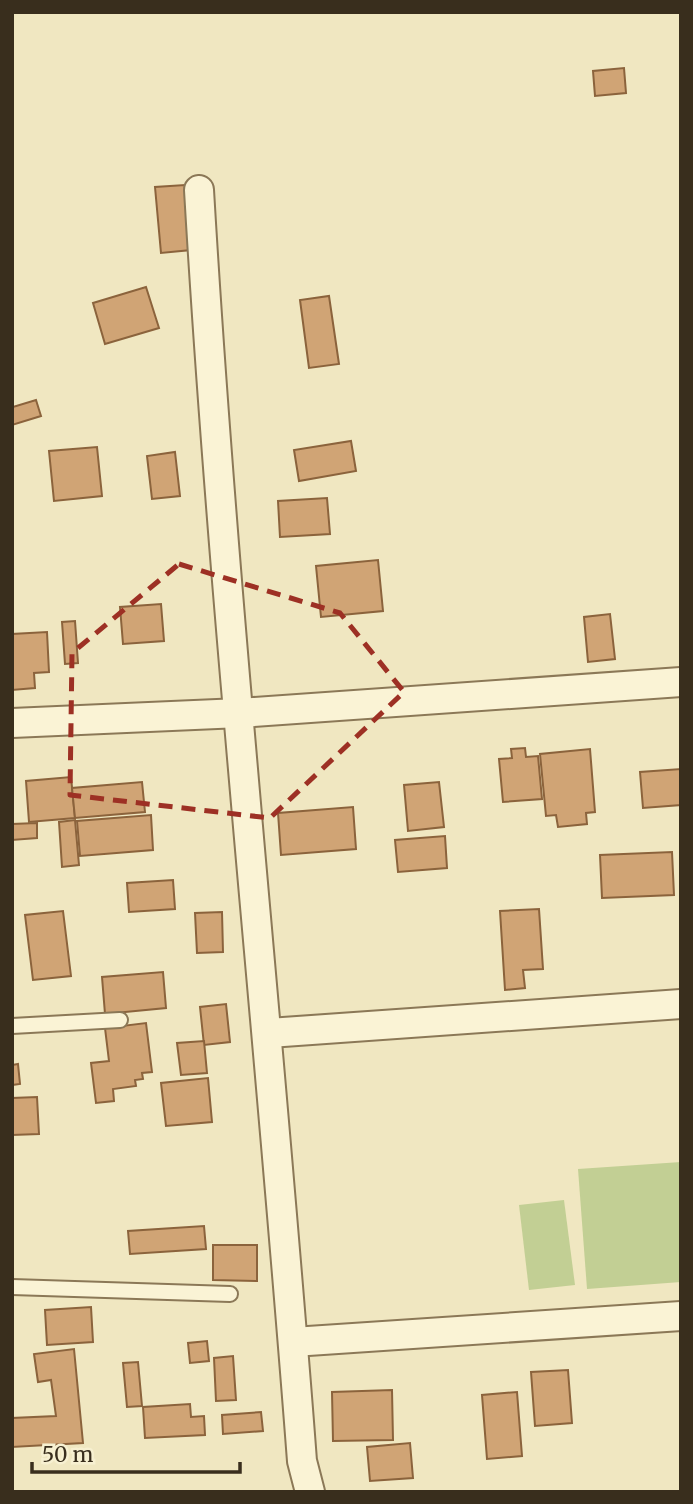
<svg xmlns="http://www.w3.org/2000/svg" width="693" height="1504" font-family="Merriweather,serif">
	<rect width="100%" height="100%" fill="#f0e7c1"/>
	<g fill="#c2cf94">
		<path d="M681,1162V1282L587,1289L578,1169Z"/>
		<path d="M564,1200L575,1285L529,1290L519,1205Z"/>
	</g>
	<g fill="#d0a475" stroke="#8b633c" stroke-width="2">
		<path d="M624,68L626,93L595,96L593,71Z"/>
		<path d="M185,185L191,250L161,253L155,187Z"/>
		<path d="M146,287L159,328L105,344L93,303Z"/>
		<path d="M329,296L339,364L309,368L300,300Z"/>
		<path d="M36,400L41,416L12,425V401L13,407Z"/>
		<path d="M351,441L356,471L299,481L294,450Z"/>
		<path d="M97,447L102,496L54,501L49,451Z"/>
		<path d="M175,452L180,496L152,499L147,456Z"/>
		<path d="M327,498L330,534L280,537L278,501Z"/>
		<path d="M378,560L383,611L321,617L316,566Z"/>
		<path d="M161,604L164,641L123,644L120,607Z"/>
		<path d="M610,614L615,659L588,662L584,617Z"/>
		<path d="M75,621L78,663L65,664L62,622Z"/>
		<path d="M47,632L49,672L34,673L35,688L12,690V634Z"/>
		<path d="M525,748L526,757L538,756L542,799L503,802L499,759L512,758L511,749Z"/>
		<path d="M590,749L595,812L586,813L587,824L558,827L556,815L546,816L540,754Z"/>
		<path d="M681,769V805L643,808L640,772Z"/>
		<path d="M71,777L75,818L29,822L26,781Z"/>
		<path d="M142,782L145,812L75,818L72,788Z"/>
		<path d="M439,782L444,827L408,831L404,785Z"/>
		<path d="M353,807L356,849L281,855L278,813Z"/>
		<path d="M151,815L153,850L80,856L77,821Z"/>
		<path d="M75,820L79,865L62,867L59,822Z"/>
		<path d="M37,823V838L12,840V824Z"/>
		<path d="M445,836L447,868L398,872L395,840Z"/>
		<path d="M672,852L674,895L602,898L600,855Z"/>
		<path d="M173,880L175,909L129,912L127,883Z"/>
		<path d="M539,909L543,969L523,970L525,988L505,990L500,911Z"/>
		<path d="M63,911L71,976L33,980L25,915Z"/>
		<path d="M222,912L223,952L197,953L195,913Z"/>
		<path d="M163,972L166,1008L105,1014L102,977Z"/>
		<path d="M226,1004L230,1042L204,1045L200,1007Z"/>
		<path d="M146,1023L152,1072L142,1073L143,1079L135,1080L136,1086L113,1089L114,1101L96,1103L91,1063L109,1061L105,1028Z"/>
		<path d="M204,1041L207,1073L181,1075L177,1043Z"/>
		<path d="M18,1064L20,1084L12,1085V1065Z"/>
		<path d="M208,1078L212,1122L166,1126L161,1083Z"/>
		<path d="M37,1097L39,1134L12,1135V1098Z"/>
		<path d="M204,1226L206,1249L130,1254L128,1231Z"/>
		<path d="M213,1245H257V1281L213,1280Z"/>
		<path d="M91,1307L93,1342L47,1345L45,1310Z"/>
		<path d="M207,1341L209,1361L190,1363L188,1343Z"/>
		<path d="M74,1349L83,1443L12,1447V1418L56,1416L51,1380L38,1382L34,1354Z"/>
		<path d="M233,1356L236,1400L216,1401L214,1358Z"/>
		<path d="M138,1362L142,1406L127,1407L123,1363Z"/>
		<path d="M568,1370L572,1423L535,1426L531,1372Z"/>
		<path d="M392,1390L393,1440L333,1441L332,1392Z"/>
		<path d="M517,1392L522,1456L487,1459L482,1395Z"/>
		<path d="M190,1404L191,1417L204,1416L205,1435L145,1438L143,1407Z"/>
		<path d="M261,1412L263,1431L223,1434L222,1415Z"/>
		<path d="M410,1443L413,1478L370,1481L367,1447Z"/>
	</g>
	<g fill="none" stroke-linecap="round" stroke-linejoin="round">
		<defs>
			<g id="service">
				<path d="M12,1026L120,1020"/>
				<path d="M12,1287L230,1294"/>
			</g>
			<g id="minor">
				<path d="M199,190C224,614 270,1037 302,1461L310,1492"/>
				<path d="M12,723L240,713L681,682"/>
				<path d="M269,1033L681,1004"/>
				<path d="M293,1342L681,1316"/>
			</g>
		</defs>
		<use href="#service" stroke="#8b7857" stroke-width="18"/>
		<use href="#minor" stroke="#8b7857" stroke-width="32"/>
		<use href="#service" stroke="#faf3d5" stroke-width="14"/>
		<use href="#minor" stroke="#faf3d5" stroke-width="28"/>
	</g>
	<path fill="none" stroke="#9d3024" stroke-width="5" stroke-dasharray="14 9" stroke-linejoin="round" d="M179,564L340,613L404,692L270,818L70,795L72,653Z"/>
	<rect width="693" height="1504" fill="none" stroke="#392e1d" stroke-width="28"/>
	<path d="M32 1462v10h208v-10" fill="none" stroke="#392e1d" stroke-width="3.5"/>
	<text x="42" y="1462" font-size="21" fill="#392e1d" stroke="#f7f0d1" stroke-width="5" paint-order="stroke">50 m</text>
</svg>
